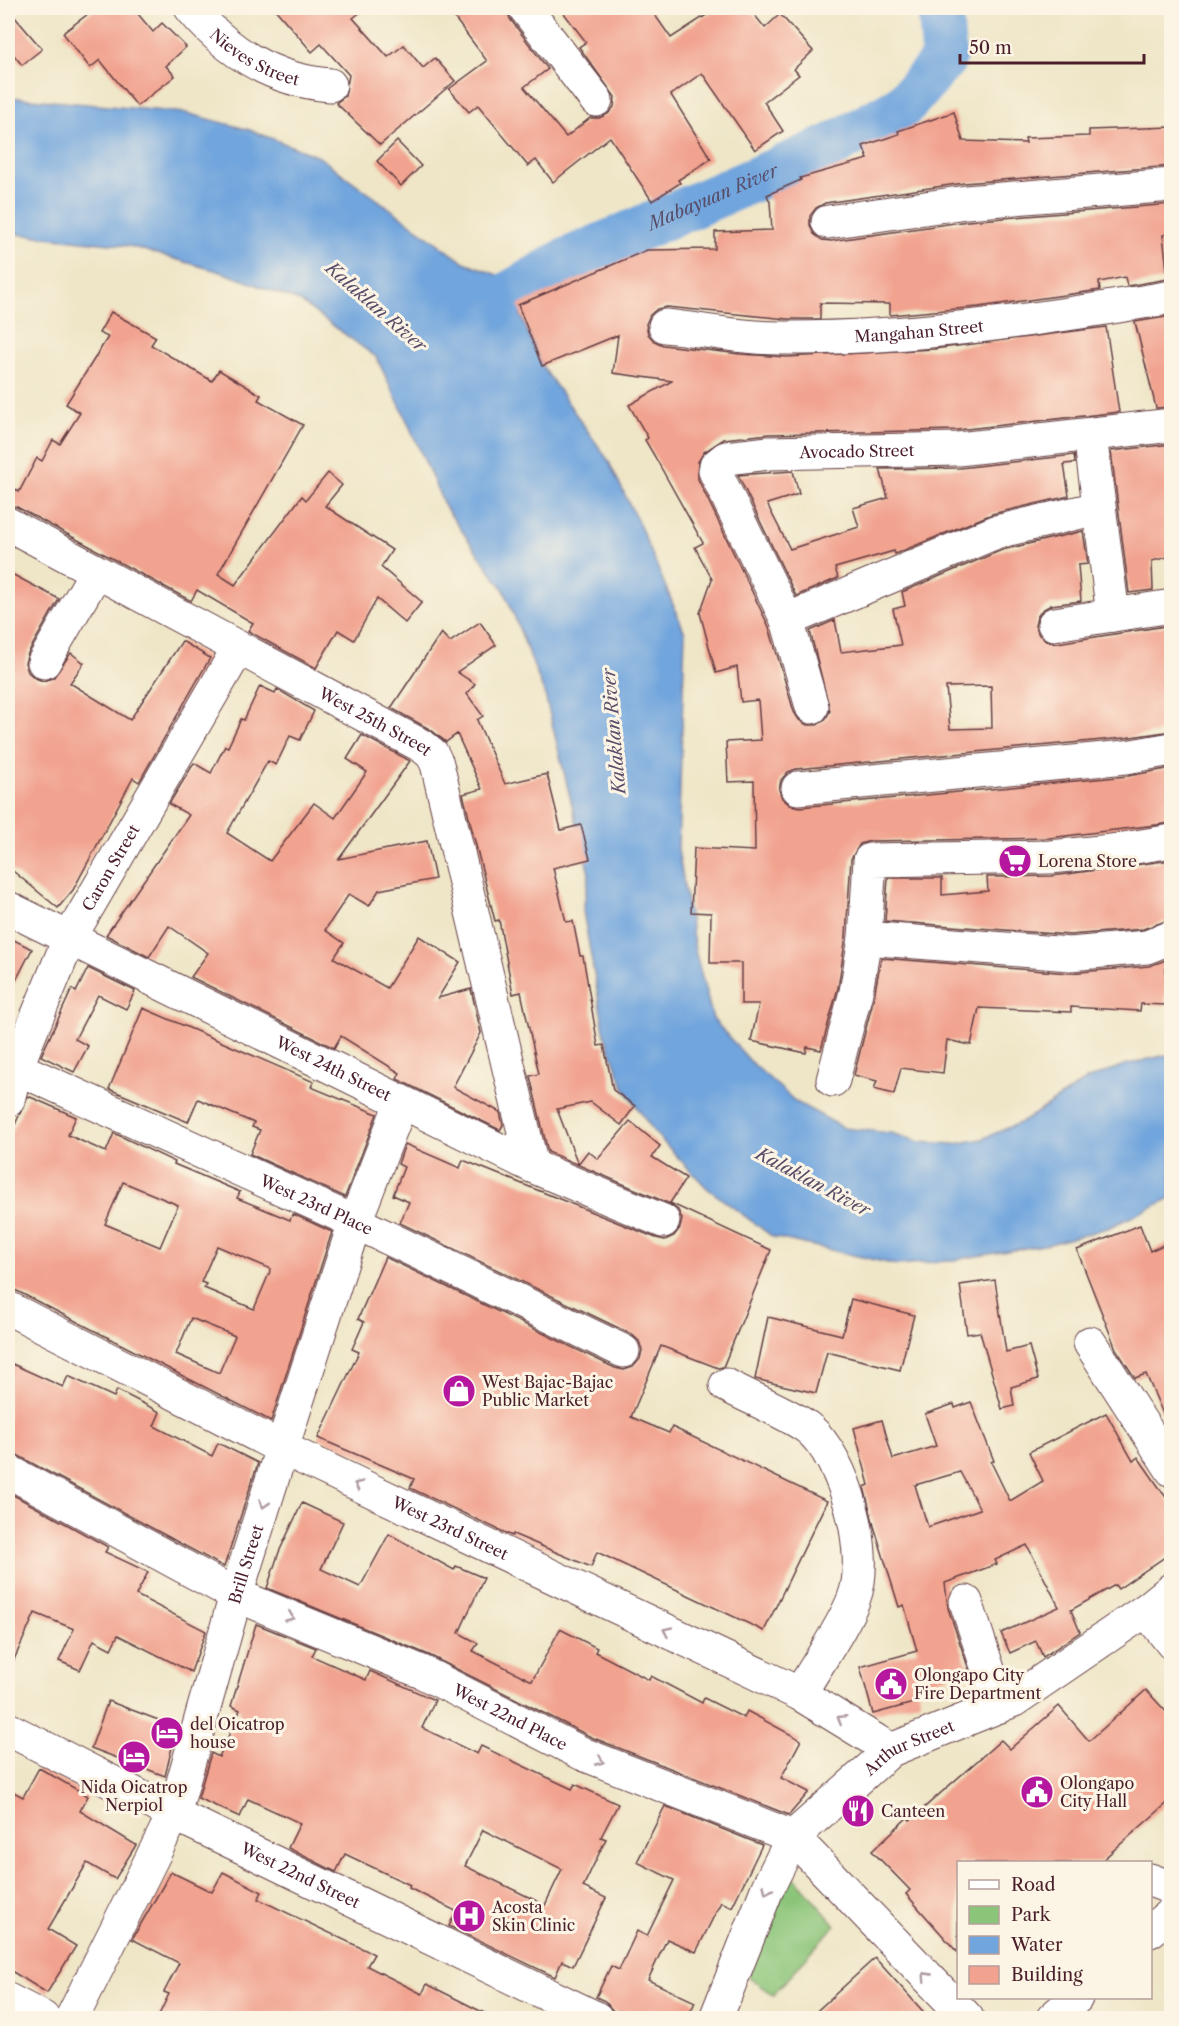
<svg xmlns="http://www.w3.org/2000/svg" width="1179" height="2026" font-family="'Libre Caslon Text',serif">
	<rect width="100%" height="100%" fill="#fcf5e5"/>
	<filter id="ink" filterUnits="userSpaceOnUse"><feTurbulence type="fractalNoise" baseFrequency=".0167" numOctaves="2"/><feDisplacementMap in="SourceGraphic" scale="12" xChannelSelector="R" yChannelSelector="G"/><feConvolveMatrix kernelMatrix="1 2 1 2 8 2 1 2 1" color-interpolation-filters="sRGB"/></filter>
	<filter id="wash" filterUnits="userSpaceOnUse"><feTurbulence type="fractalNoise" baseFrequency=".008" numOctaves="4" result="noise"/><feDisplacementMap in="SourceGraphic" scale="24" xChannelSelector="R" yChannelSelector="G"/><feGaussianBlur stdDeviation="1.35" result="paint"/><feColorMatrix in="noise" values="0 0 0 0 0 0 0 0 0 0 0 0 0 0 0 0 0 1.4 0 .05"/><feComposite in="paint" operator="in"/></filter>
	<g filter="url(#wash)">
		<rect width="100%" height="100%" fill="#efe6c8"/>
		<path fill="#8bc579" stroke="#6a7252" stroke-width="1.5" d="M790,1872L835,1925L773,1995L748,1977Z"/>
		<path fill="#71a5dd" stroke="#5e6284" stroke-width="1.5" d="M8,97L186,113L250,130L319,157L462,261L505,278L542,366L608,460L641,528L685,633L678,849L695,950L713,1019L751,1062L796,1102L844,1128L891,1133L920,1142L955,1144L982,1139L1024,1121L1086,1080L1124,1065L1171,1054V1198L1108,1228L1050,1244L948,1261L897,1265L773,1237L707,1188L654,1132L624,1088L605,1036L583,911L589,874L545,695L504,590L445,507L403,412L376,357L299,301L224,273L129,246L8,233Z"/>
		<g fill="none" stroke-linecap="round" stroke-linejoin="round">
			<path stroke="#71a5dd" stroke-width="45" id="s1" d="M459,323L565,261L832,146L904,105L944,59L940,8"/>
		</g>
		<g id="blocks">
			<g fill="#f1a38f" fill-rule="evenodd">
				<path d="M96,8H133L153,32L162,23L186,47L166,66L175,76L137,106L100,60L90,68L63,33Z"/>
				<path d="M274,8H366L353,18L388,57L404,45L423,68L435,58L455,81L380,145L336,103L345,96L349,75L321,44L312,52Z"/>
				<path d="M447,8H507L510,19L548,69L524,87L566,137L590,118H599L608,114L614,107L615,97L579,47L586,42L560,8H650L671,38L717,8H749L765,28L780,14L813,51L794,69L799,75L764,102L783,131L755,150L702,73L671,95L711,159L678,180L680,183L652,201L610,137L553,182L536,160L528,166L478,105L469,112L449,89L487,61Z"/>
				<path d="M8,9L42,49L22,65L8,48Z"/>
				<path d="M954,112L963,141L1026,143L1025,138L1089,136V130L1172,127V166L964,183L825,203L816,208L810,216V225L814,234L822,240L831,241L968,221L1172,204V233L1163,235L1168,279L1127,286L1125,277L1099,282L1100,290L978,307L890,315V304L820,303V319H787L667,307L657,309L650,315L646,324L648,334L654,341L663,345L740,354L787,357L934,349L1106,327L1119,412L957,430L769,434L724,439L704,452L698,462V479L769,627L794,712L799,720L807,725H817L825,720L830,711L810,631L835,620L841,652L901,645L893,609L905,606L902,592L1002,550L1083,531L1088,564L1078,565L1081,601L1051,605L1042,610L1037,617L1035,626L1039,635L1047,641L1057,643L1172,625V731L1124,738L796,769L788,772L781,780L779,790L782,798L790,805L800,807L1128,776L1172,768V823L1049,838L870,841L860,844L851,859L846,936L838,988L821,1050L807,1047L806,1053L751,1041L759,1004H741V963H710L711,913L691,912L694,848L755,851L754,781L728,782L726,742L761,740L758,700L741,702L737,667L716,673L700,613L712,579L695,547L703,543L655,457L645,440L648,438L629,405L672,381L613,373L618,335L542,366L518,305L647,250L715,249V232L772,230L770,202L767,195L801,180L800,178L868,159L863,146L899,134L898,131ZM991,686L992,728L950,729L946,687Z"/>
				<path d="M397,141L421,166L401,186L377,161Z"/>
				<path d="M111,312L156,337L151,345L212,381L219,370L261,395L258,400L303,425L218,574L235,585L302,496L306,500L328,473L342,485L325,506L392,550L381,567L422,602L405,623L377,599L354,640L338,630L316,668L248,631L253,623L197,590L191,601L17,507L8,505V483L19,492L37,458L42,461L53,440L60,444L80,413L66,404L108,337L99,333Z"/>
				<path d="M1172,316V407L1156,408L1135,322Z"/>
				<path d="M1172,444V556L1152,561L1153,590L1129,593L1111,451Z"/>
				<path d="M1074,455L1075,463L1064,464L1069,496L992,514L895,554L894,551L835,568L838,578L796,596L738,475L793,471L799,494L767,504L790,549L859,527L853,508L888,498L880,469L960,468Z"/>
				<path d="M8,572L59,599L28,653L25,663L28,672L35,678L43,681L53,678L71,653L84,663L70,683L130,720L182,641L210,658L139,782L133,778L73,890L58,908L8,867Z"/>
				<path d="M480,622L496,645L457,672L475,684L467,694L483,716L477,720L505,784L547,774L561,830L581,825L590,859L553,868L566,922L573,921L580,956H583L598,1046L604,1045L613,1090L635,1106L621,1125L591,1102L557,1109L578,1164L588,1151L598,1159L630,1121L660,1146L652,1157L686,1178L670,1203L771,1250L723,1367L718,1368L661,1346L631,1417L669,1433L672,1427L827,1501L764,1631L597,1552L591,1567L513,1534L512,1536L410,1488L414,1479L318,1438L359,1352L352,1349L364,1322L358,1319L385,1257L615,1368L624,1370L633,1367L640,1359L642,1350L639,1341L631,1334L400,1223L409,1202L393,1195L404,1167L398,1164L405,1144L460,1168L463,1160L656,1238L665,1240L674,1236L680,1228L682,1219L678,1210L670,1204L548,1152L530,1076L539,1074L521,992L513,994L499,920L495,921L463,794L482,789L457,734L446,742L431,730L391,708L441,633L450,642Z"/>
				<path d="M260,686L275,693L277,689L314,711L300,740L290,736L276,765L268,761L227,833L270,861L314,803L335,818L367,772L347,759L362,735L410,761L339,859L427,841L435,879L379,890L369,906L349,894L325,930L344,943L334,958L387,988L419,936L460,962L438,998L471,989L481,1033L453,1087L500,1112L503,1125L500,1130L397,1079L400,1073L341,1036L334,1048L191,977L208,953L169,926L149,957L106,935L189,815L169,804L194,763L211,773L225,746L228,747L241,719L244,720Z"/>
				<path d="M1172,860V919L1143,929L1070,935L885,921L888,878H942V895L988,891L987,877L1052,876Z"/>
				<path d="M8,937L32,949L8,996Z"/>
				<path d="M881,958L1069,973L1149,966L1166,960L1165,1005L1141,1004L1140,1011L1071,1007V1012L979,1008L971,1045L947,1040L943,1073L901,1068L894,1094L874,1089L877,1081L854,1075L874,997Z"/>
				<path d="M88,968L135,991L126,1009L98,995L75,1039L88,1046L74,1072L41,1056L72,989L76,992Z"/>
				<path d="M143,1008L314,1082L311,1087L377,1114L345,1197L250,1154L260,1130L252,1127L254,1123L198,1099L188,1122L109,1089Z"/>
				<path d="M28,1096L76,1117L68,1135L106,1152L114,1133L175,1162L174,1164L240,1192L237,1198L290,1220L293,1214L332,1232L271,1421L17,1291L8,1289V1140ZM123,1182L178,1205L160,1247L105,1224ZM217,1246L271,1269L254,1309L204,1288L206,1284L201,1282ZM191,1318L235,1336L219,1373L176,1354Z"/>
				<path d="M1140,1225L1150,1251L1172,1241V1435L1146,1374L1135,1378L1116,1349L1077,1250Z"/>
				<path d="M995,1280L1006,1352L1029,1346L1038,1379L1011,1387L1014,1406L1002,1409L980,1332L967,1334L960,1285Z"/>
				<path d="M851,1299L914,1315L900,1370L827,1352L816,1393L755,1379L768,1317L842,1335Z"/>
				<path d="M8,1362L63,1387L68,1376L114,1397L117,1390L160,1412L154,1426L212,1456L218,1443L258,1463L224,1567L17,1455L8,1452Z"/>
				<path d="M971,1402L994,1461L991,1462L1010,1501L1043,1481L1029,1452L1106,1413L1133,1461L1138,1457L1172,1506V1552L1118,1589L1115,1585L1071,1610L1080,1632L1043,1657L1036,1641L1010,1653L1001,1633L1059,1607L1027,1545L995,1560L997,1564L945,1583L948,1608L969,1670L917,1686L921,1701L873,1714L860,1667L917,1651L904,1605L899,1607L874,1526L864,1487L869,1485L854,1428L882,1420L893,1459L936,1446L925,1414L954,1404L955,1408ZM960,1472L980,1509L928,1527L915,1485Z"/>
				<path d="M8,1492L108,1547L105,1552L148,1572L136,1595L206,1631L191,1672L118,1635L111,1649L94,1640L80,1670L59,1661L74,1629L35,1613L8,1673Z"/>
				<path d="M302,1503L343,1522L321,1569L360,1587L389,1534L454,1570L456,1566L484,1578L459,1633L478,1643L473,1651L532,1681L560,1629L597,1648L595,1652L649,1680L651,1676L702,1703L704,1698L744,1718L747,1711L801,1740L781,1778L809,1792L789,1815L591,1737L429,1655L267,1588L279,1552Z"/>
				<path d="M256,1624L316,1648L312,1656L366,1680L370,1671L435,1700L422,1728L477,1754L481,1746L572,1789L575,1784L618,1804L601,1837L606,1839L583,1887L606,1898L573,1966L562,1961L555,1977L449,1926L456,1911L409,1888L410,1885L345,1854L336,1872L288,1848L300,1823L248,1799L240,1817L198,1798L211,1753L219,1757L240,1710L231,1706ZM483,1830L562,1869L545,1905L465,1866Z"/>
				<path d="M1146,1690L1172,1718V1799L1099,1863H958V1953L906,1894L910,1890L872,1851L908,1817L910,1820L1001,1740L1010,1749L1059,1706L1089,1741Z"/>
				<path d="M108,1701L177,1727L165,1776L91,1748Z"/>
				<path d="M39,1768L88,1796L80,1811L136,1845L115,1879L87,1863L48,1929L76,1946L47,1993L8,1969V1789L23,1797Z"/>
				<path d="M665,1806L762,1845L732,1907L721,1902L696,1952L667,1939L648,1980L695,2002L687,2019H628L613,2011L605,2001L596,1997L611,1966L619,1970L637,1931L647,1936L674,1880L637,1862Z"/>
				<path d="M171,1872L212,1892L223,1872L262,1892L258,1899L374,1954L367,1966L422,1994L427,1984L496,2019H157L169,1994L164,1992L179,1963L132,1939Z"/>
				<path d="M875,1958L930,2019H808Z"/>
			</g>
		</g>
	</g>
	<g filter="url(#ink)">
		<use href="#blocks" fill-opacity="0" stroke="#633d43" stroke-width="1.5"/>
		<g fill="none" stroke-linecap="round" stroke-linejoin="round">
			<defs>
				<g id="minor">
					<path id="s2" d="M191,8C228,53 272,80 330,85"/>
					<path d="M525,8L596,100"/>
					<path d="M828,222L966,202L1172,185"/>
					<path id="s3" d="M665,326C705,330 747,339 787,338C915,338 1045,319 1172,297"/>
					<path d="M1090,435L1113,615"/>
					<path id="s4" d="M8,524L422,746L432,754L437,764L532,1166"/>
					<path d="M787,620L996,532L1098,508"/>
					<path d="M1054,624L1172,606"/>
					<path d="M44,662L96,572"/>
					<path id="s5" d="M812,707L787,620L715,471L716,466L726,458L769,453L958,449L1172,425"/>
					<path d="M798,788L1126,757L1172,749"/>
					<path id="s6" d="M8,908L532,1166L663,1221"/>
					<path d="M865,938L1070,954L1147,947L1172,937"/>
					<path id="s7" d="M8,1064L355,1222L623,1351"/>
					<path d="M833,1080L856,992L865,938L870,860L1050,857L1111,851L1172,841"/>
					<path id="s8" d="M8,1100L16,1068L69,939L238,649"/>
					<path id="s9" d="M8,1308L282,1448L800,1694L891,1750"/>
					<path d="M1090,1343L1172,1470"/>
					<path d="M726,1385C749,1398 788,1413 808,1428C845,1458 871,1554 854,1598C843,1628 816,1665 800,1694"/>
					<path id="s10" d="M8,1471L236,1595L422,1672L583,1754L793,1837L967,2018"/>
					<path d="M966,1602L1000,1706"/>
					<path d="M1146,1610L1172,1643"/>
					<path id="s11" d="M8,1729L174,1814L596,2018"/>
					<path d="M1150,1880L1172,1888"/>
					<path d="M8,2000L43,2018"/>
					<path id="s12" d="M72,2018L174,1814L236,1595L282,1448L355,1222L401,1103"/>
					<path id="s13" d="M716,2018L768,1887L793,1837L891,1750L1014,1700L1146,1610L1172,1589"/>
				</g>
				<g id="highway">
					<path d="M1150,1931L1172,1913"/>
					<path d="M1053,2018L1076,1998"/>
				</g>
			</defs>
			<use href="#minor" stroke="#633d43" stroke-width="35"/>
			<use href="#highway" stroke="#633d43" stroke-width="35"/>
			<use href="#minor" stroke="#fff" stroke-width="33"/>
			<use href="#highway" stroke="#fff" stroke-width="33"/>
		</g>
		<defs><path id="oneway-chevron" d="M-2-3.5L2.5 0L-2 3.5" fill="none" stroke-width="1.6" stroke-linecap="round" stroke-linejoin="round" transform="scale(1.5)"/></defs>
		<g stroke="#ae9aa0">
			<use href="#oneway-chevron" transform="translate(358 1485) rotate(-155)"/>
			<use href="#oneway-chevron" transform="translate(264 1504) rotate(107)"/>
			<use href="#oneway-chevron" transform="translate(290 1617) rotate(22)"/>
			<use href="#oneway-chevron" transform="translate(667 1631) rotate(-155)"/>
			<use href="#oneway-chevron" transform="translate(841 1719) rotate(-148)"/>
			<use href="#oneway-chevron" transform="translate(600 1761) rotate(22)"/>
			<use href="#oneway-chevron" transform="translate(767 1890) rotate(114)"/>
			<use href="#oneway-chevron" transform="translate(926 1976) rotate(-134)"/>
		</g>
	</g>
	<defs>
		<symbol id="supermarket-disc" viewBox="-11 -11 22 22"><circle r="9.5" fill="#b5179e" stroke="#fcf5e5"/><path d="M-6-5.5h2.5l.6 2H6L4.5 2H-2.5L-4.4-4H-6ZM-1.5 3.2a1.3 1.3 0 1 0 .1 0ZM3 3.2a1.3 1.3 0 1 0 .1 0Z" fill="#fff"/></symbol>
		<symbol id="shop-disc" viewBox="-11 -11 22 22"><circle r="9.5" fill="#b5179e" stroke="#fcf5e5"/><path d="M-5-2.5h2.3a2.7 3.5 0 0 1 5.4 0H5L5.5 6h-11ZM-1.5-2.5h3a1.5 2.3 0 0 0-3 0Z" fill="#fff"/></symbol>
		<symbol id="civic-disc" viewBox="-11 -11 22 22"><circle r="9.5" fill="#b5179e" stroke="#fcf5e5"/><path d="M-.6-6.5H3V-4.5H.6V-3L4-1V1h2V6H-6V1h2V-1L-.6-3ZM-1.2 2.5V6h2.4V2.5Z" fill="#fff"/></symbol>
		<symbol id="hotel-disc" viewBox="-11 -11 22 22"><circle r="9.5" fill="#b5179e" stroke="#fcf5e5"/><path d="M-6-4.5h1.5V1H6V5H4.5V3h-9V5H-6ZM-4 0a1.8 1.8 0 1 1 3.6 0ZM.5 0V-2.5h3Q6-2.5 6 0Z" fill="#fff"/></symbol>
		<symbol id="restaurant-disc" viewBox="-11 -11 22 22"><circle r="9.5" fill="#b5179e" stroke="#fcf5e5"/><path d="M-5-6h1v4h1v-4h1v4h1v-4h1v5L-1.5 .5V6h-2V.5L-5-1ZM5-6V6H3V1.5H1.5Q1.5-4 5-6Z" fill="#fff"/></symbol>
		<symbol id="hospital-disc" viewBox="-11 -11 22 22"><circle r="9.5" fill="#b5179e" stroke="#fcf5e5"/><path d="M-5-5h3v3.5h4V-5h3V5h-3V1.5h-4V5h-3Z" fill="#fff"/></symbol>
	</defs>
	<g fill-rule="evenodd">
		<use href="#supermarket-disc" x="996" y="842" width="38" height="38"/>
		<use href="#shop-disc" x="440" y="1372" width="38" height="38"/>
		<use href="#civic-disc" x="872" y="1665" width="38" height="38"/>
		<use href="#hotel-disc" x="148" y="1714" width="38" height="38"/>
		<use href="#hotel-disc" x="115" y="1738" width="38" height="38"/>
		<use href="#civic-disc" x="1018" y="1773" width="38" height="38"/>
		<use href="#restaurant-disc" x="839" y="1792" width="38" height="38"/>
		<use href="#hospital-disc" x="450" y="1897" width="38" height="38"/>
	</g>
	<g text-anchor="middle" stroke-width="6" stroke-linejoin="round" paint-order="stroke">
		<g font-size="16" fill="#4a1f2b" stroke="#fcf5e5">
			<text dy="6" stroke="none"><textPath href="#s2" startOffset="82">Nieves Street</textPath></text>
			<text dy="6" stroke="none"><textPath href="#s3" startOffset="255">Mangahan Street</textPath></text>
			<text dy="6" stroke="none"><textPath href="#s5" startOffset="405">Avocado Street</textPath></text>
			<text dy="6" stroke="none"><textPath href="#s4" startOffset="417">West 25th Street</textPath></text>
			<text dy="6" stroke="none"><textPath href="#s8" startOffset="255">Caron Street</textPath></text>
			<text dy="6" stroke="none"><textPath href="#s6" startOffset="363">West 24th Street</textPath></text>
			<text dy="6" stroke="none"><textPath href="#s7" startOffset="339">West 23rd Place</textPath></text>
			<text dy="6" stroke="none"><textPath href="#s9" startOffset="494">West 23rd Street</textPath></text>
			<text dy="6" stroke="none"><textPath href="#s12" startOffset="488">Brill Street</textPath></text>
			<text dy="6" stroke="none"><textPath href="#s10" startOffset="560">West 22nd Place</textPath></text>
			<text dy="6" stroke="none"><textPath href="#s13" startOffset="345">Arthur Street</textPath></text>
			<text dy="6" stroke="none"><textPath href="#s11" startOffset="327">West 22nd Street</textPath></text>
		</g>
		<g font-size="16" fill="#4a1f2b" stroke="#fcf5e5" text-anchor="start">
			<text x="1038" y="867">Lorena Store</text>
			<text x="482" y="1388">West Bajac-Bajac<tspan x="482" dy="18">Public Market</tspan></text>
			<text x="914" y="1681">Olongapo City<tspan x="914" dy="18">Fire Department</tspan></text>
			<text x="190" y="1730">del Oicatrop<tspan x="190" dy="18">house</tspan></text>
			<text x="1060" y="1789">Olongapo<tspan x="1060" dy="18">City Hall</tspan></text>
			<text x="134" y="1793" text-anchor="middle">Nida Oicatrop<tspan x="134" dy="18">Nerpiol</tspan></text>
			<text x="881" y="1817">Canteen</text>
			<text x="492" y="1913">Acosta<tspan x="492" dy="18">Skin Clinic</tspan></text>
		</g>
		<g font-size="18" font-style="italic" fill="#584e69" stroke="#fcf5e5">
			<text dy="6" stroke="none"><textPath href="#s1" startOffset="284">Mabayuan River</textPath></text>
			<text transform="translate(376 307) rotate(41)" y="6">Kalaklan River</text>
			<text transform="translate(614 731) rotate(-95)" y="6">Kalaklan River</text>
			<text transform="translate(813 1182) rotate(28)" y="6">Kalaklan River</text>
		</g>
	</g>
	<rect width="1179" height="2026" fill="none" stroke="#fcf5e5" stroke-width="30"/>
	<rect x="957" y="1861" width="195" height="138" fill="#fcf5e5" stroke="#b59f9b" stroke-width="1.5"/>
	<rect x="969" y="1880" width="30" height="9" fill="#ffffff" stroke="#b59f9b" stroke-width="1.5"/>
	<text x="1011" y="1891" font-size="18" fill="#4a1f2b">Road</text>
	<rect x="969" y="1906" width="30" height="18" fill="#8bc579" stroke="#b59f9b" stroke-width="1.5"/>
	<text x="1011" y="1921" font-size="18" fill="#4a1f2b">Park</text>
	<rect x="969" y="1936" width="30" height="18" fill="#71a5dd" stroke="#b59f9b" stroke-width="1.5"/>
	<text x="1011" y="1951" font-size="18" fill="#4a1f2b">Water</text>
	<rect x="969" y="1966" width="30" height="18" fill="#f1a38f" stroke="#b59f9b" stroke-width="1.5"/>
	<text x="1011" y="1981" font-size="18" fill="#4a1f2b">Building</text>
	<path d="M960 54v9h184v-9" fill="none" stroke="#4a1f2b" stroke-width="3"/>
	<text x="969" y="54" font-size="18" fill="#4a1f2b" stroke="#fcf5e5" stroke-width="4.5" paint-order="stroke">50 m</text>
</svg>
